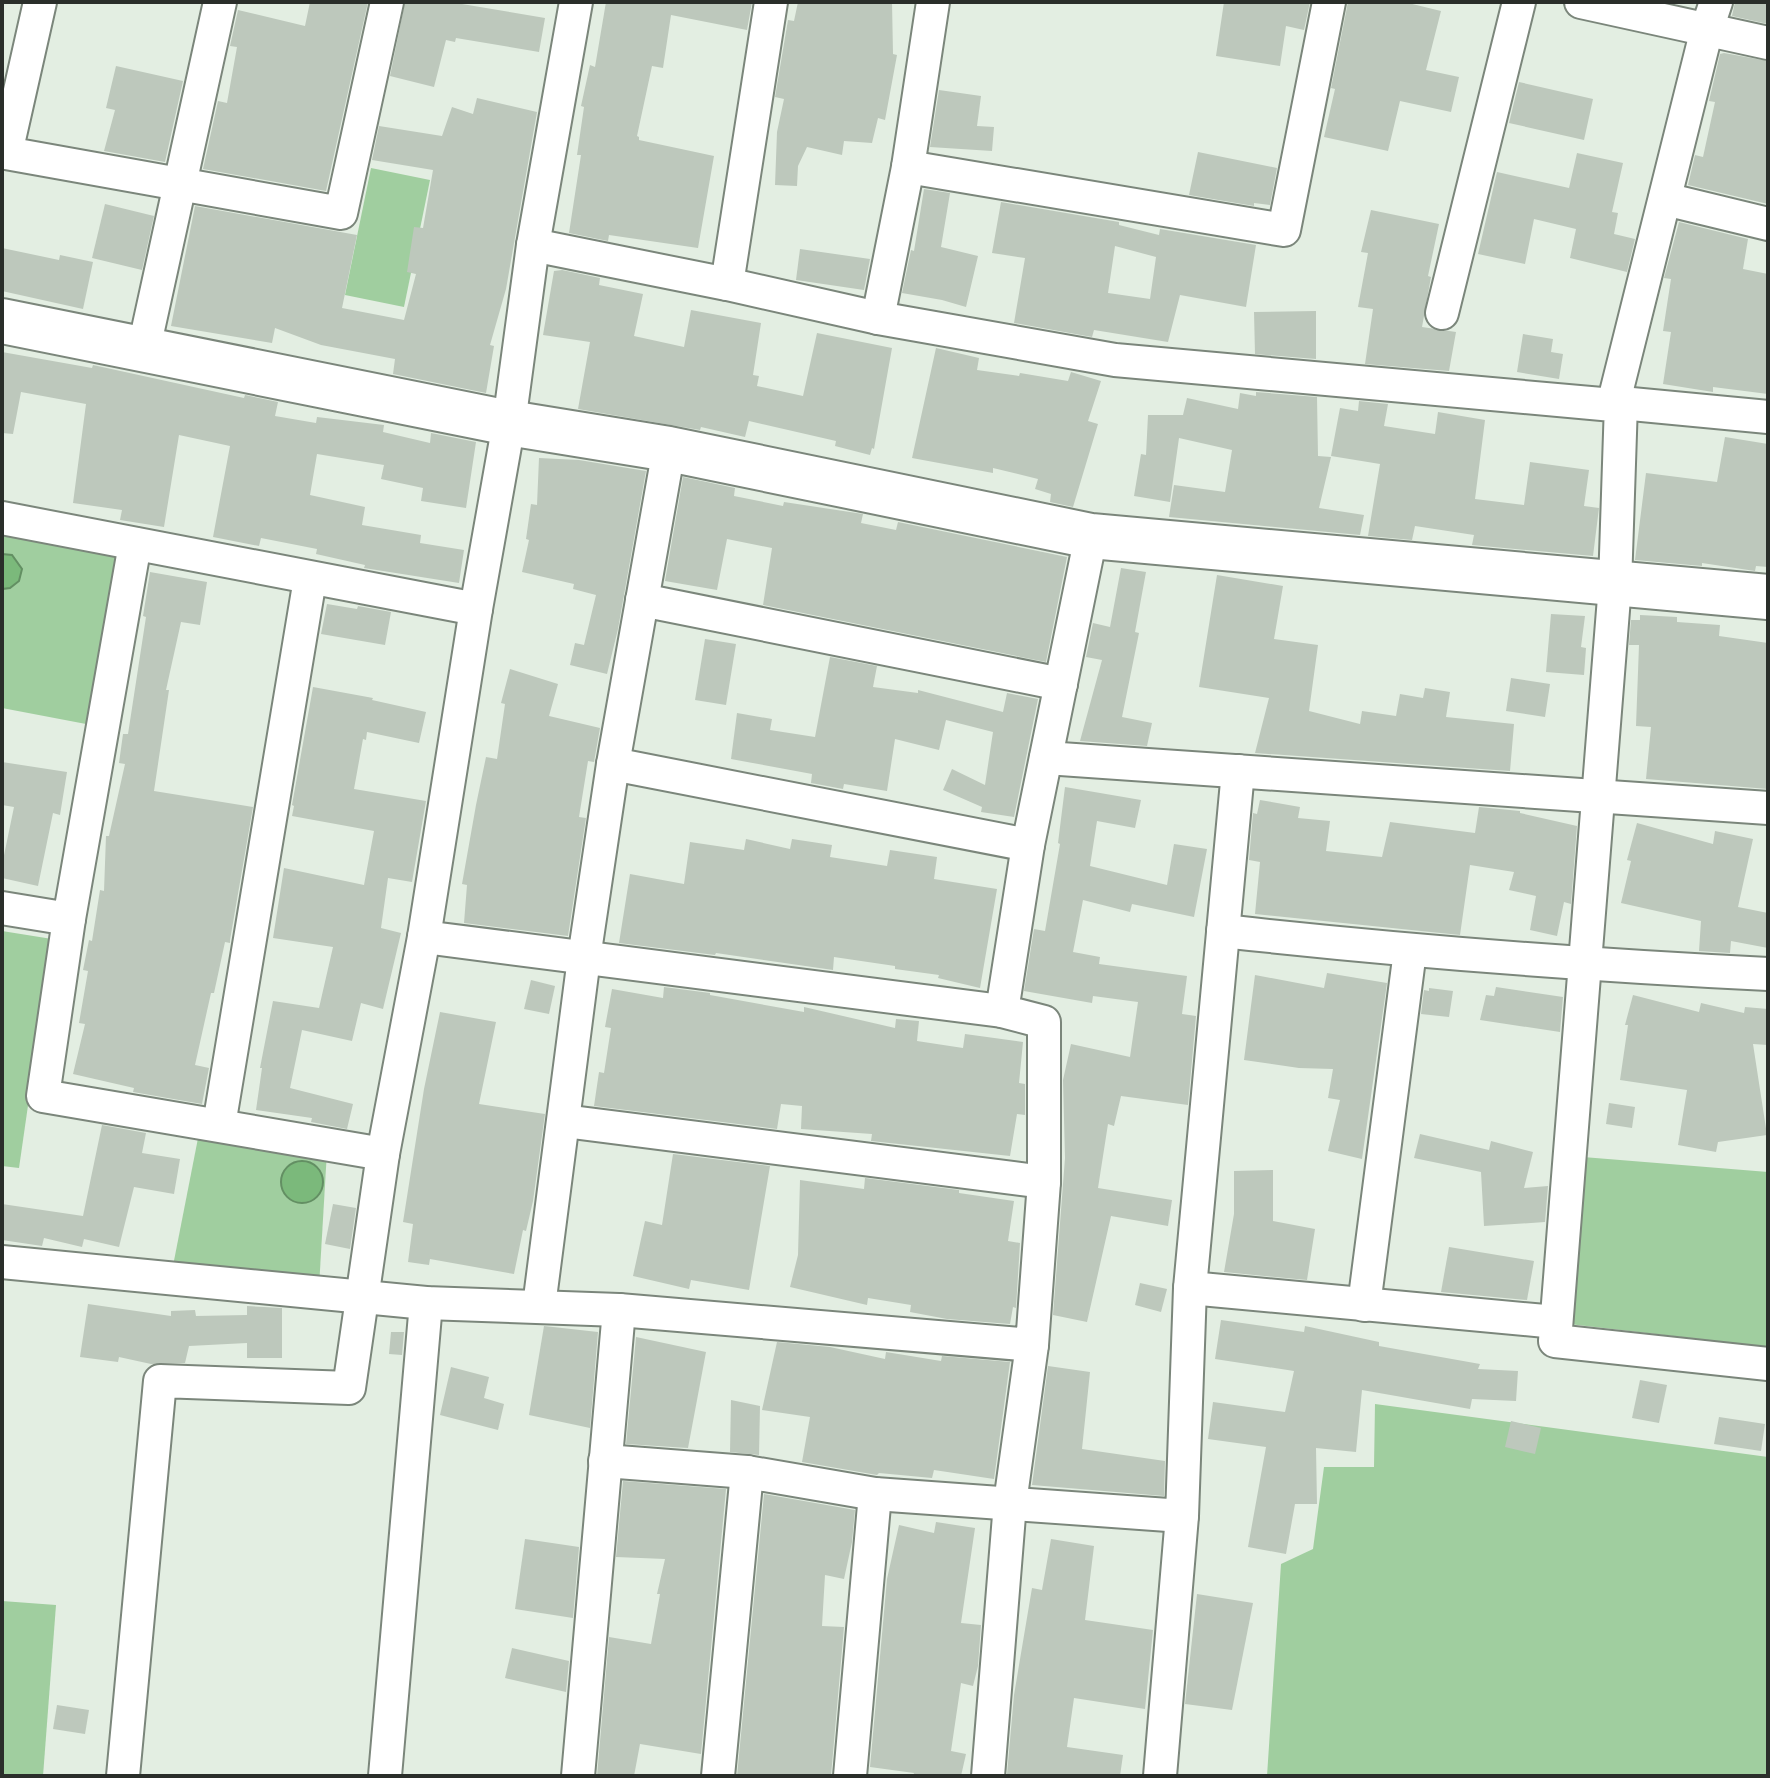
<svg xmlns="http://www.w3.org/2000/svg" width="1770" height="1778" font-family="Bitter,serif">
	<rect width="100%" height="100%" fill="#e3eee2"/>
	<g fill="#a0ce9f">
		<path d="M371,168L430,180L404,307L345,295Z"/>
		<path d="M2,529L119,550L86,724L2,708Z"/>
		<path d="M2,931L52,939L19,1168L2,1166Z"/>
		<path d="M200,1128L327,1151L319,1287L171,1276Z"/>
		<path d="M1583,1157L1768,1172V1347L1569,1324Z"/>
		<path d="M1375,1404L1768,1457V1776H1267L1281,1564L1313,1549L1324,1467H1374Z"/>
		<path d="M2,1601L56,1605L43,1776H2Z"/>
	</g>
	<g fill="#7bb97b" stroke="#638f63" stroke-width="2">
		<path d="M2,554L12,555L22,569L19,581L10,588L2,589Z"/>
		<circle cx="302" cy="1182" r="21"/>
	</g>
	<g fill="#bdc8bc" fill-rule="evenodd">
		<path d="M310,2H368L326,191L203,169L218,101L227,103L237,47L230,46L238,10L305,26Z"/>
		<path d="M405,2H462V4L545,18L539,52L456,38L455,42L446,40L434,87L390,76Z"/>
		<path d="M606,2H752L747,30L671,15L663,68L652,66L637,136L639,137V140L714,156L698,248L609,235L608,241L569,233L581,155H577L584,107L581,106L590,65L595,67Z"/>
		<path d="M798,2H892L893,54L897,55L885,120L878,118L872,143L844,141L842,155L807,147L798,166L797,186L775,185L777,132L784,99L775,97L788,20L794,21Z"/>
		<path d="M1224,2H1310L1304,30L1286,26L1280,66L1216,56Z"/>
		<path d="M1348,2H1404L1441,11L1426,70L1459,77L1451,112L1400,101L1388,151L1324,137L1335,89L1331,88Z"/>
		<path d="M1735,2H1768V24L1732,16Z"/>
		<path d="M1724,53L1768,61V204L1688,185L1695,155L1703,157L1715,102L1709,101L1720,54Z"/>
		<path d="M116,66L183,81L165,162L104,151L115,110L106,108Z"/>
		<path d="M1519,82L1593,99L1584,140L1509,123Z"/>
		<path d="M939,90L981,96L977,126L994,127L992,151L930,147Z"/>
		<path d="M477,98L537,112L506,289L490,345L494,346L486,393L393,374L395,359L321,345L275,328L272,343L171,326L195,206L357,235L342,308L404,320L416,274L407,272L414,227L423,228L433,170L372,160L379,126L442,136L452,107L473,114Z"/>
		<path d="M1198,152L1277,168L1270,205L1254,203V206L1189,195Z"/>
		<path d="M1577,153L1623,163L1612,212L1618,213L1614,234L1635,239L1627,272L1570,258L1576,229L1534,219L1525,264L1478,254L1497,172L1569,188Z"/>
		<path d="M924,189L950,193L941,247L978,256L966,307L942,300L902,293L911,250L914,251Z"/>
		<path d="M1001,202L1119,222V225L1159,235L1160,229L1256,245L1246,307L1180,295L1168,342L1094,330L1092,337L1014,323L1025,258L992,253ZM1115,246L1156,257L1150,299L1108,293Z"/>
		<path d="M105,204L154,216L142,270L92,258Z"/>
		<path d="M1371,210L1439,224L1428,276L1431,277L1422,327L1456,332L1449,371L1365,364L1373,309L1358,307L1368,253L1361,252Z"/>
		<path d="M1679,222L1748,239L1743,269L1768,274V394L1713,387V392L1663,384L1671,332L1663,331L1671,279L1664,278Z"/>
		<path d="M2,248L59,260L60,255L93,262L83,309L2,291Z"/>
		<path d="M800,249L870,259L864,290L796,280Z"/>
		<path d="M562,270L600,278L599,285L643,294L634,336L684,347L691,310L761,323L753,375L759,376L757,386L803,396L817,333L892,348L874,449L872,448L870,455L835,446L836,441L749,421L745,437L701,427L700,430L578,409L590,342L543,335L554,271Z"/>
		<path d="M1316,311V359L1255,354L1254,312Z"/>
		<path d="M1523,334L1553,339L1551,352L1563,354L1559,379L1517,372Z"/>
		<path d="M936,348L979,358L977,370L1019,376L1020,373L1068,381L1071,372L1101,381L1088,421L1098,424L1073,507L1050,502L1051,494L1035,489L1038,479L993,468V473L912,458Z"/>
		<path d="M2,352L92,368L93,365L244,398L245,395L278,402L275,416L316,423L317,417L384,425L383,432L430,443L431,433L476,442L466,508L421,501L423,488L381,479L384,465L317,454L310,495L365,507L362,525L421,535L420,543L464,550L459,583L364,568L365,565L316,554L317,549L261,538L259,546L213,537L230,446L179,435L164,527L120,520L122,510L73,503L86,404L21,392L13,434L2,433Z"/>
		<path d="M1256,392L1317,397L1318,456L1331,457L1319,508L1364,515L1360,535L1169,517L1174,485L1225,492L1232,450L1179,438L1170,502L1134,496L1141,454L1146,455L1148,415H1183L1187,398L1238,409L1240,393L1256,396Z"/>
		<path d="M1359,401L1388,404L1384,426L1435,434L1438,412L1485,420L1475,499L1524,505L1530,462L1589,470L1584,506L1599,508L1593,556L1472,545L1474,535L1415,526L1412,540L1368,536L1380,464L1331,456L1340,408L1358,411Z"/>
		<path d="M1725,437L1768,444V567L1756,566L1755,571L1702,563V566L1635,560L1646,473L1717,482Z"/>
		<path d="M539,458L579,460L646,471L618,629L607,674L570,665L575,643L584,645L596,595L573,589L574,584L522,572L529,540L526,539L531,504L537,505Z"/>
		<path d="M683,477L735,488L734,496L783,506L784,502L863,514L861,523L896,530L898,522L1067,557L1046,662L763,605L772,548L727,539L717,590L665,581Z"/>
		<path d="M1121,568L1146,572L1135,632L1139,633L1122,717L1152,723L1147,746L1080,741L1102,660L1086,657L1093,623L1110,627Z"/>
		<path d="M150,572L207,582L200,625L181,622L166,690H169L154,791L253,807L230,940V943L225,942L214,993H211L195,1065L209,1068L202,1104L133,1092L134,1088L73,1074L85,1024L79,1023L88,971L83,970L89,940L92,941L100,890L104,891L106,836H109L125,764L119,763L123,734H128L146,617L143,616Z"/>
		<path d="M1217,575L1283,586L1274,639L1318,645L1309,711L1360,724L1362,711L1396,716L1400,694L1423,698L1425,688L1450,692L1446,717L1514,724L1510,771L1255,753L1269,698L1199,687Z"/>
		<path d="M327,604L357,609L358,606L391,612L385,645L321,634Z"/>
		<path d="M1551,614L1585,616L1581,647L1586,648L1584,675L1546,672Z"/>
		<path d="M1640,615L1677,617V622L1720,625L1719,636L1768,643V789L1646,779L1651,727L1636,726L1639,645H1629L1631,620H1640Z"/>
		<path d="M705,639L736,644L726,705L695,700Z"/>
		<path d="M830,657L877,666L873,687L918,693V690L1003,712L1007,693L1038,699L1014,817L981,812L982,807L943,790L952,769L985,785L993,732L946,720L939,750L895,739L887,791L844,784L843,789L811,783L812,774L731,759L737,713L772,719L770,730L815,737Z"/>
		<path d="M510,669L558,684L549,716L600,728L594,762L588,761L579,817L586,818L568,936L464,923L467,885L462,884L476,805L486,757L497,759L505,704L501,703Z"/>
		<path d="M1511,678L1550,684L1545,717L1506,711Z"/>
		<path d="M313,687L373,698L372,700L426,712L419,743L367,732L366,740L363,739L354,789L426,801L412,882L388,878L381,928L401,933L383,1009L361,1003L352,1041L302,1030L290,1088L353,1104L347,1129L311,1122L312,1118L256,1110L262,1068H260L273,1001L319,1008L333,947L273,938L284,868L364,885L374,831L292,816L294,806L292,805Z"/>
		<path d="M2,762L67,772L60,815L53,813L38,886L2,878V865L14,807L2,805Z"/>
		<path d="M1065,787L1141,800L1135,828L1097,821L1090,866L1167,885L1174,844L1207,849L1194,917L1132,904L1130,912L1083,900L1073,952L1100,957L1099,964L1187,976L1182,1014L1196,1016L1188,1105L1121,1096L1114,1126L1108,1124L1098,1188L1172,1200L1168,1226L1111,1216L1087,1322L1053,1315L1065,1158L1063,1080L1071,1044L1130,1057L1138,1002L1093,996L1092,1003L1024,991L1034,929L1045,931L1060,844L1058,843Z"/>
		<path d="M1260,800L1300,807L1298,818L1330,821L1326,851L1382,857L1390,822L1475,833L1479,807L1520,811V813L1577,826L1571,904L1564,902L1557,936L1530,930L1536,896L1509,890L1514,872L1470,865L1460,935L1255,914L1260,862L1249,860L1253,813L1257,814Z"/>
		<path d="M1637,823L1713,844L1715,831L1753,839L1738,907L1768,913V948L1731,941L1730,953L1699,951L1701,921L1621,903L1631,861L1627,860Z"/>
		<path d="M746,839L790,849L792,839L832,845L830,857L887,866L890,850L937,857L934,879L997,889L980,988L938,978L939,975L895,969V966L834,957L833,970L716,953L715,955L619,943L630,874L684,884L690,842L744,850Z"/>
		<path d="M1327,973L1387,983L1362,1159L1328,1151L1340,1100L1328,1098L1333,1069L1299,1068L1244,1060L1255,975L1324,988Z"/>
		<path d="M531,980L555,986L549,1014L524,1009Z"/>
		<path d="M664,987L710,993V995L804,1012V1007L895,1028L896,1019L919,1021L917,1041L963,1048L965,1034L1023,1042L1019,1083L1025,1084V1115L1017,1114L1010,1156L871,1141L872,1134L801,1129L802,1106L781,1104L777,1129L594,1106L599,1072L604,1073L611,1028L605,1027L612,989L663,998Z"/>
		<path d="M1496,987L1563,997L1560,1032L1480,1020L1486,995L1494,996Z"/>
		<path d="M1429,988L1453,991L1449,1017L1421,1014L1424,990L1429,991Z"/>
		<path d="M1633,995L1699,1012L1701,1003L1744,1013L1745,1007L1768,1009V1045L1753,1044L1767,1135L1718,1142L1716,1152L1678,1145L1687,1090L1620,1080L1628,1025H1625Z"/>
		<path d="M440,1012L496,1022L479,1104L545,1114L533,1201L526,1231L523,1230L514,1274L430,1259L429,1265L408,1262L413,1224L403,1222L424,1089Z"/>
		<path d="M1609,1103L1635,1107L1632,1128L1606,1124Z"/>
		<path d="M102,1125L146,1133L142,1153L180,1159L174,1194L134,1187L119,1247L84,1239L82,1247L44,1238L42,1246L2,1240V1204L83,1216Z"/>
		<path d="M1420,1134L1489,1150L1491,1141L1533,1152L1524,1188L1548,1186L1545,1222L1484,1226L1481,1172L1414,1158Z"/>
		<path d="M673,1154L770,1166L749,1290L691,1280L689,1289L633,1276L645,1221L662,1225Z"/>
		<path d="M1273,1170V1221L1315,1229L1307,1280L1224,1272L1234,1214V1171Z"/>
		<path d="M865,1178L959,1190V1193L1014,1201L1008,1241L1020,1243L1016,1308L1013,1307L1010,1324L947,1319L910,1312L911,1305L868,1298L867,1305L790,1287L798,1255L800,1180L864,1189Z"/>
		<path d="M333,1204L356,1208L350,1249L325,1244Z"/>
		<path d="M1449,1247L1534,1261L1527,1300L1441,1292Z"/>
		<path d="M1140,1283L1167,1289L1161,1312L1135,1305Z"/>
		<path d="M88,1304L171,1316V1311L195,1310L196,1316L247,1315V1306L282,1308V1358H247V1343L189,1346L185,1363L151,1364L119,1357L118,1362L80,1357Z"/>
		<path d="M1221,1320L1304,1332L1305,1326L1379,1342V1346L1480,1364L1478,1369L1518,1371L1516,1401L1472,1399L1470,1409L1362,1390L1356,1452L1316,1448L1317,1504H1295L1286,1554L1248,1547L1266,1447L1208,1439L1213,1402L1285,1412L1294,1371L1215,1359Z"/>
		<path d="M544,1326L598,1332L590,1428L529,1415Z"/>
		<path d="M391,1332H404L402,1355L389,1354Z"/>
		<path d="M636,1337L706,1352L688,1448L626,1444Z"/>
		<path d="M777,1342L830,1347L885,1359L886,1352L941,1361L942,1356L1010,1362L994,1479L934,1470L932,1478L879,1473L877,1475L802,1462L810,1417L762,1410Z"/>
		<path d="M1048,1366L1090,1372L1082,1449L1165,1461L1164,1496L1032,1485Z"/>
		<path d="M451,1367L489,1377L484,1398L504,1404L498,1430L440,1415Z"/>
		<path d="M1640,1380L1667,1385L1659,1423L1632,1418Z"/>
		<path d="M731,1400L760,1406L759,1455L730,1452Z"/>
		<path d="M1719,1417L1765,1424L1761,1451L1714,1444Z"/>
		<path d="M1511,1421L1541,1428L1535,1454L1505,1447Z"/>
		<path d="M623,1481L726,1489L701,1754L640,1744L634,1776H597L609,1637L651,1644L660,1594H657L665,1559L616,1557Z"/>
		<path d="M764,1494L855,1510L852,1542L844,1579L825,1575L822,1626L844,1627L831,1776H737Z"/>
		<path d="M936,1522L975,1528L961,1623L981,1625L978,1666L973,1686L961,1683L951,1751L966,1754L961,1776H913L914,1773L870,1767L887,1579L899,1525L934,1533Z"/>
		<path d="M525,1539L579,1547L573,1618L515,1609Z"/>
		<path d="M1051,1539L1094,1546L1085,1620L1153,1630L1145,1709L1074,1698L1067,1747L1123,1755L1120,1776L1007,1774L1014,1695L1032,1588L1042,1590Z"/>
		<path d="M1197,1594L1253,1603L1232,1710L1185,1704Z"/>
		<path d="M512,1648L569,1661L566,1692L505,1678Z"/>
		<path d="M57,1705L89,1710L85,1734L53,1729Z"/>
	</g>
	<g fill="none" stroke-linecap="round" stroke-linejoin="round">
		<defs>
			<g id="street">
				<path d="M40,2L6,153L341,213L387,2"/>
				<path d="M1581,2L1768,43"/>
				<path d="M908,167L1284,230L1329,2"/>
				<path d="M1665,199L1768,224"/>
				<path d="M533,245L727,284L878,318L1115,360L1613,405L1621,403L1615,585L1555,1341L1768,1364"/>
				<path d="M727,284L771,2"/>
				<path d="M1442,313L1519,2"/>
				<path d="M878,318L908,167L933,2"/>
				<path d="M144,348L220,2"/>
				<path d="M1621,403L1768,417"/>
				<path d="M1613,405L1707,29L1716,2"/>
				<path d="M2,518L476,609"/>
				<path d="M642,600L1061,684"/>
				<path d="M1046,758L1768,808"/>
				<path d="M613,764L1028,845"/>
				<path d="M1238,771L1190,1288L1556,1322"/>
				<path d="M2,908L69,919L135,544"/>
				<path d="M69,919L43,1096L383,1154"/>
				<path d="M1223,931C1404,951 1586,965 1768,974"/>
				<path d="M424,937L1002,1011"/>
				<path d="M564,1121L1044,1182"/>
				<path d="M219,1125L310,579"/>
				<path d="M2,1262L426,1303L619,1310L1032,1345L1044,1182V1022L1002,1011L1028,845L1091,536"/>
				<path d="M1364,1305L1410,951"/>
				<path d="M539,1306L584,958L613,764L669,449"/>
				<path d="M605,1461L747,1472L875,1494L1182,1516L1190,1288"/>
				<path d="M123,1776L160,1381L349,1388L383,1154L424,937L476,609L509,423L533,245L576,2"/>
				<path d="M385,1776L426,1303"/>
				<path d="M578,1776L619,1310"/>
				<path d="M718,1776L747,1472"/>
				<path d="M850,1776L875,1494"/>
				<path d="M988,1776L1010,1503L1032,1345"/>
				<path d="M1160,1776L1182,1516"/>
			</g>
			<path id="secondary" d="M2,321L509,423L669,449L1091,536L1768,597"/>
		</defs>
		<use href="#street" stroke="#7b867b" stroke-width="36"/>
		<use href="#secondary" stroke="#7b867b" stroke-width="48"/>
		<use href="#street" stroke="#fff" stroke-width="32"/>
		<use href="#secondary" stroke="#fff" stroke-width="44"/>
	</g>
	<rect width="1770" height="1778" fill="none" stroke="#2a2e2a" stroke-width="8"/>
</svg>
